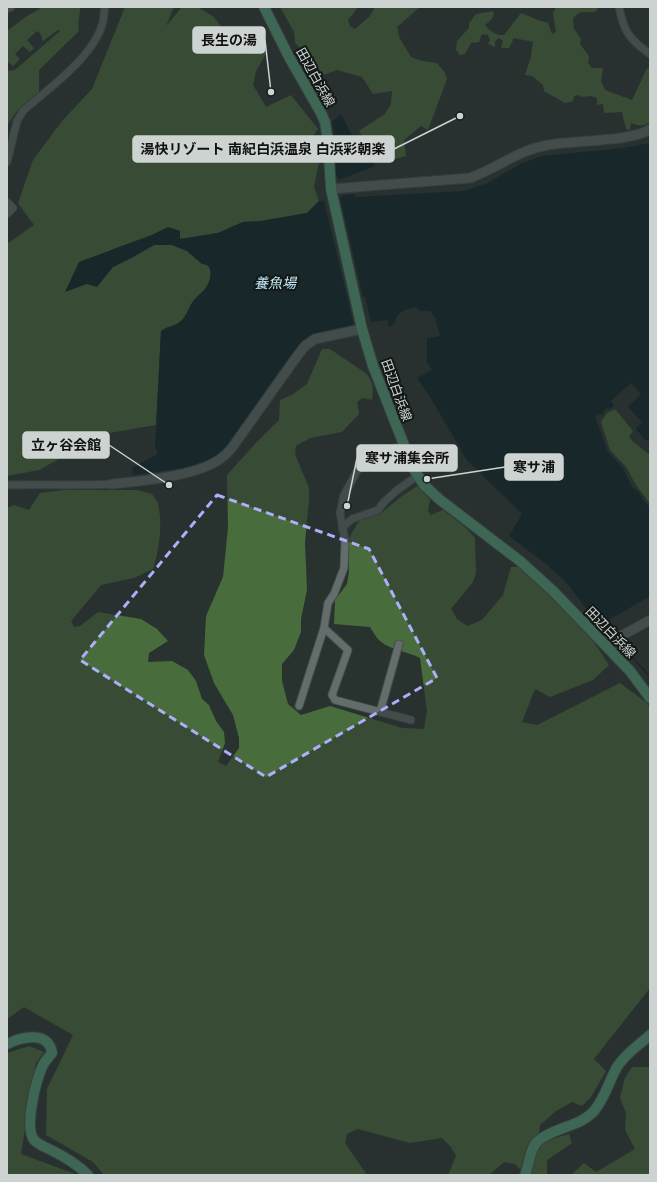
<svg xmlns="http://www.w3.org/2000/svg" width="657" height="1182" font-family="Karla,'Noto Sans JP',sans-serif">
	<rect width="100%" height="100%" fill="#28322f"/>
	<g fill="#496c3c">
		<path d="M39,7H80C80,16 77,23 79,31L39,70V92L17,111L7,125V71L15,70L60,31L58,30L43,41L40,33L37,31L27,40L34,48L30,52L23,46L15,54L20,59L13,66L7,61V31L27,16L40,9Z"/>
		<path d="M125,7H174L166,26L182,7H198L214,17L240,54L267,52L256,71L253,85L266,107L291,95L318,129L301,153L320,157L314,187L319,201L307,213L261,221L243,222L218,233L180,239V231L168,227L152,235L113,249L87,284L97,286L113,267L133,257L154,245H172L187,251L202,264C215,264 211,282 205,289C202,293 197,296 194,300C189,306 187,316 181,321C174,327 167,326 161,331L156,425L68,440L59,459L39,470L7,476V244L34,225L18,203L33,160L62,121L92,89Z"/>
		<path d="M280,7H358L348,20L350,26L355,29L370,16L375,7H399L400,8L402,7H420L397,27L399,37L411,57L422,61L437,63L445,73L447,79L428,130L421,126L404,140L406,156L383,162L377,161L359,131L385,114L391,104L392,91L373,94L362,77L337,70L324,75L306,53L295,43L294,32Z"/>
		<path d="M556,7H598L597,11C586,15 581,7 573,19L574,29L581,39L580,44L589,56L588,63L592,68H603L601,81L605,90L632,100L647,68L650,69V122C643,127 639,126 631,123L630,130L626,129L622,112L604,113L603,104L597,105V98L591,96L581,97L580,95L574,96L573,101L565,103C558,98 551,96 544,91L543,85L532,76L525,75L531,56L533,42L514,38L509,48H501L503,41L499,38L495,41V47L488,44L490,40L488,35L482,34L479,42L471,43L465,54L460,55L456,50L457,41L469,28V23L476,14L493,11L494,14L492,19L485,25C490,31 496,36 504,35L521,13L538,20L548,23L552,34L556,32L553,13Z"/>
		<path d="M322,349H330L367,374L372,383L373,391L372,400L363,398L357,402L359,414L342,432L310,438L296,446L295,454L309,488V500L305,543L307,590L301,619V632L294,650L282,664V681L288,704L301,715L330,706L402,728L424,729L427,711L420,658C409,652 387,649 379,640C376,637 373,632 370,627L334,624L335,600L347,584L349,572L348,540L360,519L380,514L402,496L419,485L430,500L428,511L431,515L443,510L464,526L475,538L476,573L473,582L451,609L457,619L467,626L482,620L503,595L511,567H519L586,630L609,665L593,680L550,697L535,689L522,722L537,725L620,683L647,703L650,708V988L594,1059L606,1071L591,1097L582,1106L572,1102L556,1111L540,1125L539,1134L548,1140L569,1134L572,1143L547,1160V1175H525L515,1164L504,1162L489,1175H448L456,1156L451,1147L442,1138L410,1143L358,1129L347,1134L345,1143L367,1175H104L93,1162L46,1135L47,1089L73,1035L24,1007L7,1019V508L14,505L29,510L40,493L64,490H137L152,494C154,497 157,501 158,504C163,524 159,551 153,569L134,578L101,585L71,621L74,627L80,626L98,612L141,619L157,629L168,641L149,653L148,662L172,661L188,670L196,681L202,699L209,705L216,721L224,732L225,743L218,762L226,766L239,748V738L233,715L214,683L204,655L206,616L223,577L228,527L227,475L253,446L279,420L280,400L292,395L307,384Z"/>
		<path d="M615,409L633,431L629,436L632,441L650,455V504L636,485L626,467L610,450L601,422L607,413Z"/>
		<path d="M29,1046L44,1052L36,1063L21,1154L78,1175H7V1053Z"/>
		<path d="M632,1067H650V1175H571L584,1163L596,1172L635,1149L625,1130L626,1113L620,1098L625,1078Z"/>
	</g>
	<g fill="#041c24">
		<path d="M341,114L352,136L358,138L375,166L339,180L334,173L336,149L332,122Z"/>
		<path d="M650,143V441L644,439L636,429L642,422L628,407L641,394L631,383L611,401L614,406L609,409L606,408L603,414L595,416L608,452L623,468L632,487L639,492L643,500L650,508V596L609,620L617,632L602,629L565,581L546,564L509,536L522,514L467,460L430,397L417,378L432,370L427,362V338L440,336L435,317L430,311H420L416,307C405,310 397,311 395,323L389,327L387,320L371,322L365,297H363L340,198L341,196L354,194L356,197L463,191L486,184L522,163L542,156L623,148Z"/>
		<path d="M319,201H324L354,325L312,334L303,343L234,439L220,455L198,466L133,475L132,468L158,454L155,447L161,331C167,326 174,327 181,321C187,316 189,306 194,300C197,296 202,293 205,289C211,282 215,264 202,264L187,251L172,245H154L133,257L113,267L97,287L87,284L65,292L79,262L152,235L168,227L180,231V239L218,233L243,222L261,221L307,213Z"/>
	</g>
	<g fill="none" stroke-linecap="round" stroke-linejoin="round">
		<g stroke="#041c24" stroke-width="1.5">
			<path d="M602,629L613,639"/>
			<path d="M617,643L635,660L650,677"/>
		</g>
		<defs>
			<g id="minor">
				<path d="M619,7C624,32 629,39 650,54"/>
				<path d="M7,9L11,7"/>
				<path d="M7,162L17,121L23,111C49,88 94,57 103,22C104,17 104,12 105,7"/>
				<path d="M7,202L13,208L7,214"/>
				<path d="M7,485C42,484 77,486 112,484"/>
				<path d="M342,528L352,519L378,510L384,502L396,491L417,476"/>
				<path d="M324,628L348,650L332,695L335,700L411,720"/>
				<path d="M299,706L324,628L328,603L334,594L344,568L345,541L340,513L344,495L361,464L373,455L403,445"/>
				<path d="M380,712L399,644"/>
			</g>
			<g id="tertiary">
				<path d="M331,189L470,178C498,168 518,150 548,145C573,140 632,142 650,129"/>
				<path d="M112,484C141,481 202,476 224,456C228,453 231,449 234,445L295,359L305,346L315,339L362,329"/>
				<path d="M607,646L621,636L650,620"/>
			</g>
			<g id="primary">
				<path d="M264,7L289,57L321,113L325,122L328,141L331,189L362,329L373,366L413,468L424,485L439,499L520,561L553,591L630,671L650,698"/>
				<path d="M7,1044C21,1037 49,1030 52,1053C49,1057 45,1061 43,1065C36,1080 24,1126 34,1140C39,1145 47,1148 53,1151C65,1157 78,1165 88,1175"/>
				<path d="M525,1175C529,1166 530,1147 538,1141C554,1127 580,1127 594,1111C605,1098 609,1081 617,1067C625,1054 639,1045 650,1035"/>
			</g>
		</defs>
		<use href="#minor" stroke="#454e4c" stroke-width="9"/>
		<use href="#tertiary" stroke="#454e4c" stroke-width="11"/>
		<use href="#primary" stroke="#454e4c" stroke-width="12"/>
		<use href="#minor" stroke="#636e6c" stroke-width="7"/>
		<use href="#tertiary" stroke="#636e6c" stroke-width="9"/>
		<use href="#primary" stroke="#5aa680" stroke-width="10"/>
	</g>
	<path d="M0 0H657V1182H0ZM217,495L369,549L437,678L266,777L80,660Z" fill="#28322f" fill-opacity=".55" fill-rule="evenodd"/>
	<path fill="none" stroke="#adaffb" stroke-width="3" stroke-dasharray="8 5" stroke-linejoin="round" d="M217,495L369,549L437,678L266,777L80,660Z"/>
	<g text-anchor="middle" stroke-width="4" stroke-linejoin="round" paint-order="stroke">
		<g font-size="13" fill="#ccd3d1" stroke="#141918">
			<text transform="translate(316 77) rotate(61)" y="5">田辺白浜線</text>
			<text transform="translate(397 390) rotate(70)" y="5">田辺白浜線</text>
			<text transform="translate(611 632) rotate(46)" y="5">田辺白浜線</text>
		</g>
		<g font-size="14" font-style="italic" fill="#c2eaf8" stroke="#141918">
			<text x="275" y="288">養魚場</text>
		</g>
	</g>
	<path fill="none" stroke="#ccd3d1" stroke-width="1.5" d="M271 92L265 40M460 116L394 149M169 485L109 445M347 506L357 458M427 479L505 467"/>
	<g fill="#ccd3d1" stroke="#141918" stroke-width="1.5">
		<circle cx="271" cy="92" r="4"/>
		<circle cx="460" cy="116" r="4"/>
		<circle cx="169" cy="485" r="4"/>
		<circle cx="347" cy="506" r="4"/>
		<circle cx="427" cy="479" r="4"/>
	</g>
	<g fill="#ccd3d1" stroke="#ccd3d1" stroke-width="1.5">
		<rect x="193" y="27" width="72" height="26" rx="4"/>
		<rect x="133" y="136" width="261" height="26" rx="4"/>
		<rect x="23" y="432" width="86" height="26" rx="4"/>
		<rect x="357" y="445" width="100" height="26" rx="4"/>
		<rect x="505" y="454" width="58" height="26" rx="4"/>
	</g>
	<g font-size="14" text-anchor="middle" font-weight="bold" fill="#111">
		<text x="229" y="45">長生の湯</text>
		<text x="263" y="154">湯快リゾート 南紀白浜温泉 白浜彩朝楽</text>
		<text x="66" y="450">立ヶ谷会館</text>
		<text x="407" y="463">寒サ浦集会所</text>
		<text x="534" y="472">寒サ浦</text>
	</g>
	<rect width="657" height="1182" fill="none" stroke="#ccd3d1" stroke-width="16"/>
</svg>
